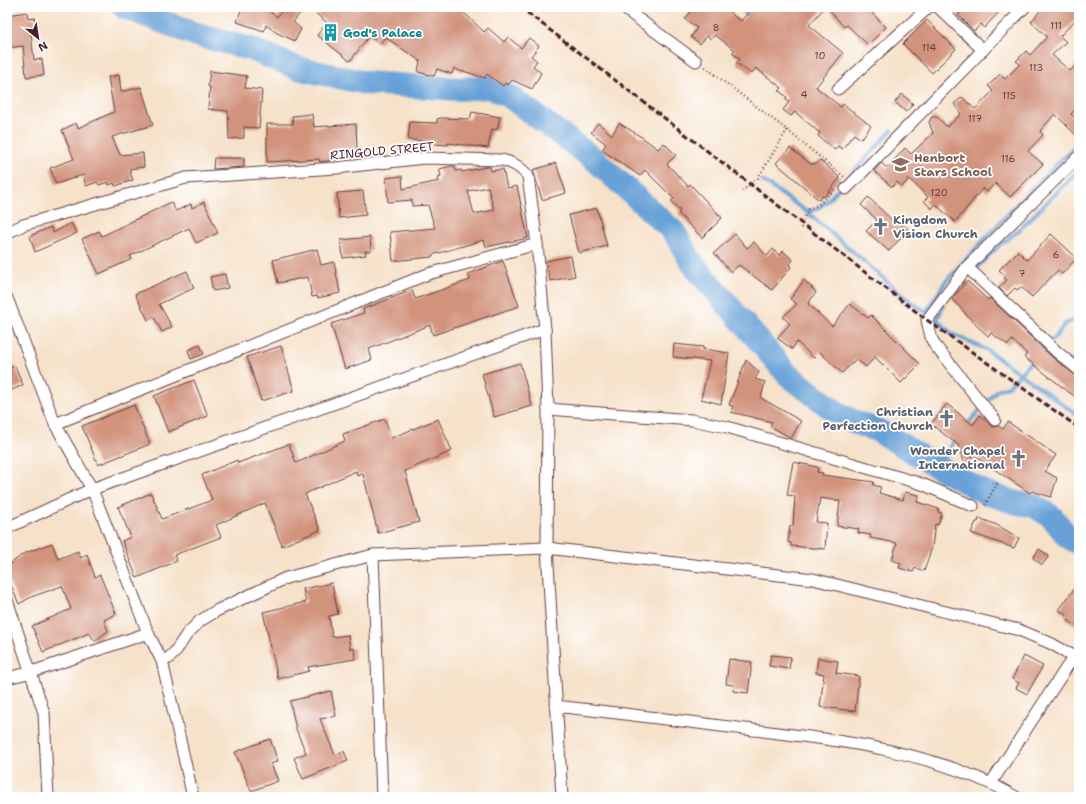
<svg xmlns="http://www.w3.org/2000/svg" width="1086" height="804" font-family="'Shantell Sans',sans-serif">
	<rect width="100%" height="100%" fill="#fff"/>
	<filter id="ink" filterUnits="userSpaceOnUse"><feTurbulence type="fractalNoise" baseFrequency=".025" numOctaves="2"/><feDisplacementMap in="SourceGraphic" scale="8" xChannelSelector="R" yChannelSelector="G"/><feConvolveMatrix kernelMatrix="1 2 1 2 8 2 1 2 1" color-interpolation-filters="sRGB"/></filter>
	<filter id="wash" filterUnits="userSpaceOnUse"><feTurbulence type="fractalNoise" baseFrequency=".012" numOctaves="4" result="noise"/><feDisplacementMap in="SourceGraphic" scale="16" xChannelSelector="R" yChannelSelector="G"/><feGaussianBlur stdDeviation="0.9" result="paint"/><feColorMatrix in="noise" values="0 0 0 0 0 0 0 0 0 0 0 0 0 0 0 0 0 1.4 0 .05"/><feComposite in="paint" operator="in"/></filter>
	<g filter="url(#wash)">
		<rect width="100%" height="100%" fill="#f6e1c9"/>
		<g fill="none" stroke-linecap="round" stroke-linejoin="round">
			<g stroke="#68a1d7" stroke-width="4">
				<path d="M745,14L751,7"/>
				<path d="M848,178L892,130"/>
				<path d="M763,181L807,212L911,302L926,312L946,281L1017,204L1079,142"/>
				<path d="M807,212C822,211 836,191 846,180"/>
				<path d="M972,272L1001,244L1017,232L1079,170"/>
				<path d="M943,306L937,320L952,334L987,350L1079,416"/>
				<path d="M1039,351L1057,335L1065,324L1079,318"/>
				<path d="M966,426L997,390L1009,386L1034,358"/>
				<path d="M938,467L957,437"/>
			</g>
			<path stroke="#68a1d7" stroke-width="24" d="M124,7L197,35L251,49L297,68L366,83L459,89L490,87L509,96L594,159L674,232L692,263L788,375L836,412L856,423L877,430L938,467L986,493L1017,503L1033,505L1052,517L1068,537L1079,543"/>
		</g>
		<g id="blocks">
			<g fill="#d2937d" fill-rule="evenodd">
				<path d="M242,7H264L277,17L283,10L285,12L290,7H305L293,22L301,29L295,41L277,33L266,25L264,31L237,22Z"/>
				<path d="M309,7H458L484,32L488,28L504,42L508,37L521,48L529,38L539,46L531,56L537,61L533,66L541,73L532,89L512,80L508,85L505,83L503,86L487,74L485,78L463,71L462,72L454,68L452,74L437,69L434,76L418,72L420,61L385,37L380,44L369,36L350,61L317,35L327,23Z"/>
				<path d="M694,7H722L741,21L753,7H825L809,25L843,53L816,87L841,107L843,104L871,126L861,139L854,134L842,149L838,146L835,150L818,136L820,133L795,112L791,116L783,110L789,102L785,99L787,97L779,91L782,88L756,68L751,74L741,66L736,63L740,59L732,53L735,50L715,35L711,39L707,36L700,44L691,37L697,28L685,19Z"/>
				<path d="M827,7H866L886,27L868,45L847,25L844,27Z"/>
				<path d="M966,7H1004L984,28L981,24L974,31L958,15Z"/>
				<path d="M1043,7H1079V16L1060,36L1066,42L1052,55L1070,71L1079,62V106L1071,114L1079,122V138L1055,114L1040,131L1043,135L1028,151L1043,164L1010,197L995,183L987,192L983,188L955,222L935,204L932,209L924,201L928,197L909,179L902,187L897,182L892,187L874,171L881,163L887,168L905,148L911,154L933,133L929,122L932,117H937L947,127L961,114L954,104L962,97L975,109L993,91L988,86L1000,74L1005,79L1020,64L1016,61L1026,51L1030,55L1047,37L1031,22Z"/>
				<path d="M27,12L28,19L35,18L37,34H31L34,60L42,59L44,75L26,77L23,46L7,48V15Z"/>
				<path d="M927,20L956,49L932,73L903,44Z"/>
				<path d="M210,71L247,76L245,88L262,90L259,128L244,127V138L229,139L228,111L208,109L210,87L208,86Z"/>
				<path d="M119,75L121,92L141,87L153,125L112,137L120,155L143,153L144,167L129,169L133,180L115,186L114,183L109,185L108,182L99,185L97,182L86,186L83,175L56,184L50,168L74,159L62,130L76,123L78,128L114,112L108,77Z"/>
				<path d="M902,94L913,104L906,112L895,102Z"/>
				<path d="M472,112L500,117L497,130L492,129L488,148L448,143V145L434,144L435,141L408,140L410,122L437,123V119L441,118L470,119Z"/>
				<path d="M312,114L314,127L356,124L357,150L337,153L338,159L320,162L319,159L267,162V124H293L292,116Z"/>
				<path d="M598,123L612,135L619,123L643,138L658,149L664,143L676,155L667,164L688,186L690,184L722,218L702,238L678,213L680,211L671,201L674,199L645,170L640,176L602,150L606,144L591,132Z"/>
				<path d="M790,148L812,165L813,163L816,164L820,160L840,178L824,197L822,196L819,200L776,163Z"/>
				<path d="M214,158H244V167L213,169Z"/>
				<path d="M556,163L566,193L542,200L533,170Z"/>
				<path d="M452,166H454L456,171L461,170L462,172L486,167H490L491,171L503,169L507,188L517,186L528,238L486,247L484,240L432,255V257L393,261L390,232L435,228L428,205L412,206V200L388,202L386,178L402,176L403,189L439,181L438,177L441,176L439,169ZM488,187L494,210L474,214L468,191Z"/>
				<path d="M363,191L366,215L339,218L337,193Z"/>
				<path d="M868,197L892,220L893,218L908,230L889,251L866,231L877,220L861,205Z"/>
				<path d="M171,202L176,211L191,204L192,208L204,202L218,233L196,243L189,228L130,256L132,259L99,274L82,239L99,231L102,236Z"/>
				<path d="M597,208L607,246L579,253L569,215Z"/>
				<path d="M71,223L77,233L35,252L30,236L51,227L53,233Z"/>
				<path d="M735,234L747,248L754,242L767,256L773,249L780,256L783,251L793,260L789,265L791,267L772,290L739,265L731,272L714,253Z"/>
				<path d="M1051,234L1077,258L1062,274L1058,270L1032,297L1021,287L1017,290L1015,288L1007,296L999,288L1007,280L1004,278L1006,276L999,270L1018,251L1027,260Z"/>
				<path d="M370,237L371,251H365L366,255L343,258L341,240Z"/>
				<path d="M317,249L321,265L334,262L340,293L318,298L317,296L312,297L308,277L278,283L273,260Z"/>
				<path d="M571,256L575,276L550,281L546,261Z"/>
				<path d="M503,261L519,306L433,335L430,325L369,349L372,360L345,369L331,324L364,313L363,309L412,290L415,299L470,280L468,274Z"/>
				<path d="M187,271L194,288L159,304L172,327L162,332L154,317L148,320L135,294Z"/>
				<path d="M225,274L228,288L213,291L210,277Z"/>
				<path d="M804,280L816,292L808,304L832,326L850,304L868,318L871,315L920,364L901,383L875,357L866,367L856,359L842,373L820,352L814,358L797,342L792,349L777,338L788,326L790,324L783,317L797,304L790,299Z"/>
				<path d="M967,281L988,300L990,298L1052,357L1079,378V399L1070,393L1024,357L1027,354L1012,340L1008,345L991,333L988,336L975,324L952,299Z"/>
				<path d="M674,344L703,347V349L729,353L721,404L701,399L710,361L673,357Z"/>
				<path d="M200,345L204,354L191,359L188,350Z"/>
				<path d="M281,346L294,391L261,401L247,357Z"/>
				<path d="M746,360L759,372L755,379L765,382L761,398L801,421L791,438L770,426L772,422L731,412L733,406L729,405Z"/>
				<path d="M520,363L532,406L494,417L482,374Z"/>
				<path d="M15,366L23,385L7,392V369Z"/>
				<path d="M194,380L208,416L168,432L154,396Z"/>
				<path d="M947,404L973,425L980,415L993,427L998,426L1003,429L1008,422L1056,455L1045,471L1057,478L1051,497L1032,491L1030,493L973,455L967,469L958,445L931,424Z"/>
				<path d="M134,405L150,444L98,465L82,426Z"/>
				<path d="M385,419L391,438L438,419L452,451L405,471L419,522L378,533L363,474L357,476L356,471L305,494L320,530L282,546L265,503L216,525L221,537L174,555L177,561L137,578L122,541L131,537L118,507L151,493L162,519L212,500L202,475L237,460L238,463L289,444L296,463L345,441L343,434Z"/>
				<path d="M793,462L818,467L817,472L823,473L822,475L874,482L873,485L881,487L879,493L903,500L905,492L919,495L917,502L939,509L938,512L942,513L938,525L935,524L932,547L924,571L915,568L913,572L899,568L901,563L892,560L897,543L870,538L871,535L858,533L859,529L837,526L840,501L820,498L816,522L827,523L825,549L791,546V543L788,542L790,526H793L795,496L787,495Z"/>
				<path d="M979,518L997,525L1019,538L1014,548L971,533L976,522H978Z"/>
				<path d="M52,543L58,559L78,551L81,558L87,554L95,577L100,575L116,614L104,620L108,631L95,641L89,633L43,652L32,626L71,609L62,586L31,597L19,604L7,576V570L8,566L23,554Z"/>
				<path d="M1039,549L1049,556L1042,565L1033,558Z"/>
				<path d="M1079,582V628L1065,618L1067,615L1059,610Z"/>
				<path d="M332,583L338,614L329,616L332,637L348,635L350,649L354,648L355,659L308,667L309,671L278,679L263,612L306,602L303,589Z"/>
				<path d="M771,655L791,657L789,669L769,666Z"/>
				<path d="M1024,656L1043,666L1027,694L1016,688L1019,683L1012,679Z"/>
				<path d="M818,658L838,661L836,673L859,676L855,711L820,707L824,674L816,673Z"/>
				<path d="M729,659L752,662L748,693L733,691L734,685L726,684Z"/>
				<path d="M331,691L336,716L320,719L335,755L344,751L348,761L303,779L294,758L306,753L296,729L290,701Z"/>
				<path d="M270,739L278,761L271,764L278,781L251,791L235,752Z"/>
			</g>
		</g>
	</g>
	<g filter="url(#ink)">
		<use href="#blocks" fill-opacity="0" stroke="#643c43" stroke-width="1"/>
		<g fill="none" stroke-linecap="round" stroke-linejoin="round">
			<defs>
				<g id="street">
					<path d="M622,7L696,61"/>
					<path d="M938,7L983,50"/>
					<path d="M838,89L929,7"/>
					<path d="M846,189L1025,7"/>
					<path d="M7,233L23,225L186,178L336,168L424,158L502,160C514,163 520,167 528,176L537,244L545,329L548,409L547,548L562,797"/>
					<path d="M967,267L1057,352L1079,370"/>
					<path d="M7,298L55,424L92,489L148,633"/>
					<path d="M548,409L692,420L727,427L922,484L973,506"/>
					<path d="M995,420L934,344L931,337L927,320L967,267L1079,156"/>
					<path d="M55,424L428,274L537,244"/>
					<path d="M7,528L92,489L545,329"/>
					<path d="M373,555L382,797"/>
					<path d="M7,600L44,713L48,797"/>
					<path d="M162,661L193,797"/>
					<path d="M7,678L32,672L148,633L162,661L169,658L175,652L187,634L200,621L216,611L286,578L373,555L547,548L813,579L1019,630L1050,643L1079,659"/>
					<path d="M556,706C619,713 682,721 745,729C837,740 935,750 1016,797"/>
					<path d="M991,783L1074,656"/>
				</g>
			</defs>
			<use href="#street" stroke="#643c43" stroke-width="13"/>
			<g stroke="#643c43" stroke-width="2.5" stroke-dasharray="1 3" stroke-linecap="butt">
				<path d="M705,67L787,130L844,177"/>
				<path d="M742,191L758,178L787,130"/>
				<path d="M801,228L807,210L819,204L834,190"/>
				<path d="M985,505L997,484L991,481"/>
			</g>
			<use href="#street" stroke="#fff" stroke-width="11"/>
			<path stroke="#4a1f2b" stroke-width="3" stroke-dasharray="6 3" stroke-linecap="butt" d="M520,7L927,320L1079,428"/>
		</g>
	</g>
	<defs>
		<symbol id="building-bare" viewBox="-9 -9 18 18"><path d="M-4-6H4V6H1V3H-1V6H-4ZM-2.5-4.3h1.7v1.8h-1.7ZM.8-4.3h1.7v1.8H.8ZM-2.5-1h1.7V.8h-1.7ZM.8-1h1.7V.8H.8Z" fill="#0f9aa8" stroke="#fff" stroke-width="2.5" paint-order="stroke"/></symbol>
		<symbol id="school-bare" viewBox="-9 -9 18 18"><path d="M0-5L7-2L0 1L-7-2ZM-4 1L0 2.5L4 1V4Q0 6-4 4Z" fill="#8d6e63" stroke="#fff" stroke-width="2.5" paint-order="stroke"/></symbol>
		<symbol id="church-bare" viewBox="-9 -9 18 18"><path d="M-1.2-6h2.4v3.5h3.3v2.4h-3.3V6h-2.4V-.1h-3.3v-2.4h3.3Z" fill="#6b7280" stroke="#fff" stroke-width="2.5" paint-order="stroke"/></symbol>
	</defs>
	<g fill-rule="evenodd">
		<use href="#building-bare" x="318" y="20" width="25" height="25"/>
		<use href="#school-bare" x="888" y="152" width="25" height="25"/>
		<use href="#church-bare" x="868" y="214" width="25" height="25"/>
		<use href="#church-bare" x="934" y="406" width="25" height="25"/>
		<use href="#church-bare" x="1006" y="446" width="25" height="25"/>
	</g>
	<g text-anchor="middle" stroke-width="3.5" stroke-linejoin="round" paint-order="stroke">
		<g font-size="10" fill="#6c3c40">
			<text x="1056" y="29">111</text>
			<text x="716" y="31">8</text>
			<text x="929" y="51">114</text>
			<text x="820" y="59">10</text>
			<text x="1036" y="71">113</text>
			<text x="804" y="98">4</text>
			<text x="1009" y="99">115</text>
			<text x="975" y="122">117</text>
			<text x="1008" y="162">116</text>
			<text x="939" y="196">120</text>
			<text x="1056" y="258">6</text>
			<text x="1022" y="277">7</text>
		</g>
		<g font-size="12" font-weight="bold" fill="#0d838f" stroke="#fff" text-anchor="start">
			<text x="343" y="37">God's Palace</text>
		</g>
		<g font-size="12" fill="#4a1f2b" stroke="#fff">
			<text transform="translate(382 151) rotate(-5)" y="4">RINGOLD STREET</text>
		</g>
		<g font-size="12" font-weight="bold" fill="#785e54" stroke="#fff" text-anchor="start">
			<text x="914" y="162">Henbort<tspan x="914" dy="14">Stars School</tspan></text>
		</g>
		<g font-size="12" font-weight="bold" fill="#5b616d" stroke="#fff" text-anchor="end">
			<text x="893" y="224" text-anchor="start">Kingdom<tspan x="893" dy="14">Vision Church</tspan></text>
			<text x="933" y="416">Christian<tspan x="933" dy="14">Perfection Church</tspan></text>
			<text x="1005" y="455">Wonder Chapel<tspan x="1005" dy="14">International</tspan></text>
		</g>
	</g>
	<rect width="1086" height="804" fill="none" stroke="#fff" stroke-width="24"/>
	<g transform="translate(38 38) rotate(150)" stroke="#ffffff" stroke-width="3" paint-order="stroke">
	<path d="M0-3L7 15L0 10L-7 15Z" fill="#4a1f2b"/>
	<text y="-6" font-size="11" font-weight="bold" text-anchor="middle" fill="#4a1f2b">N</text>
	</g>
</svg>
